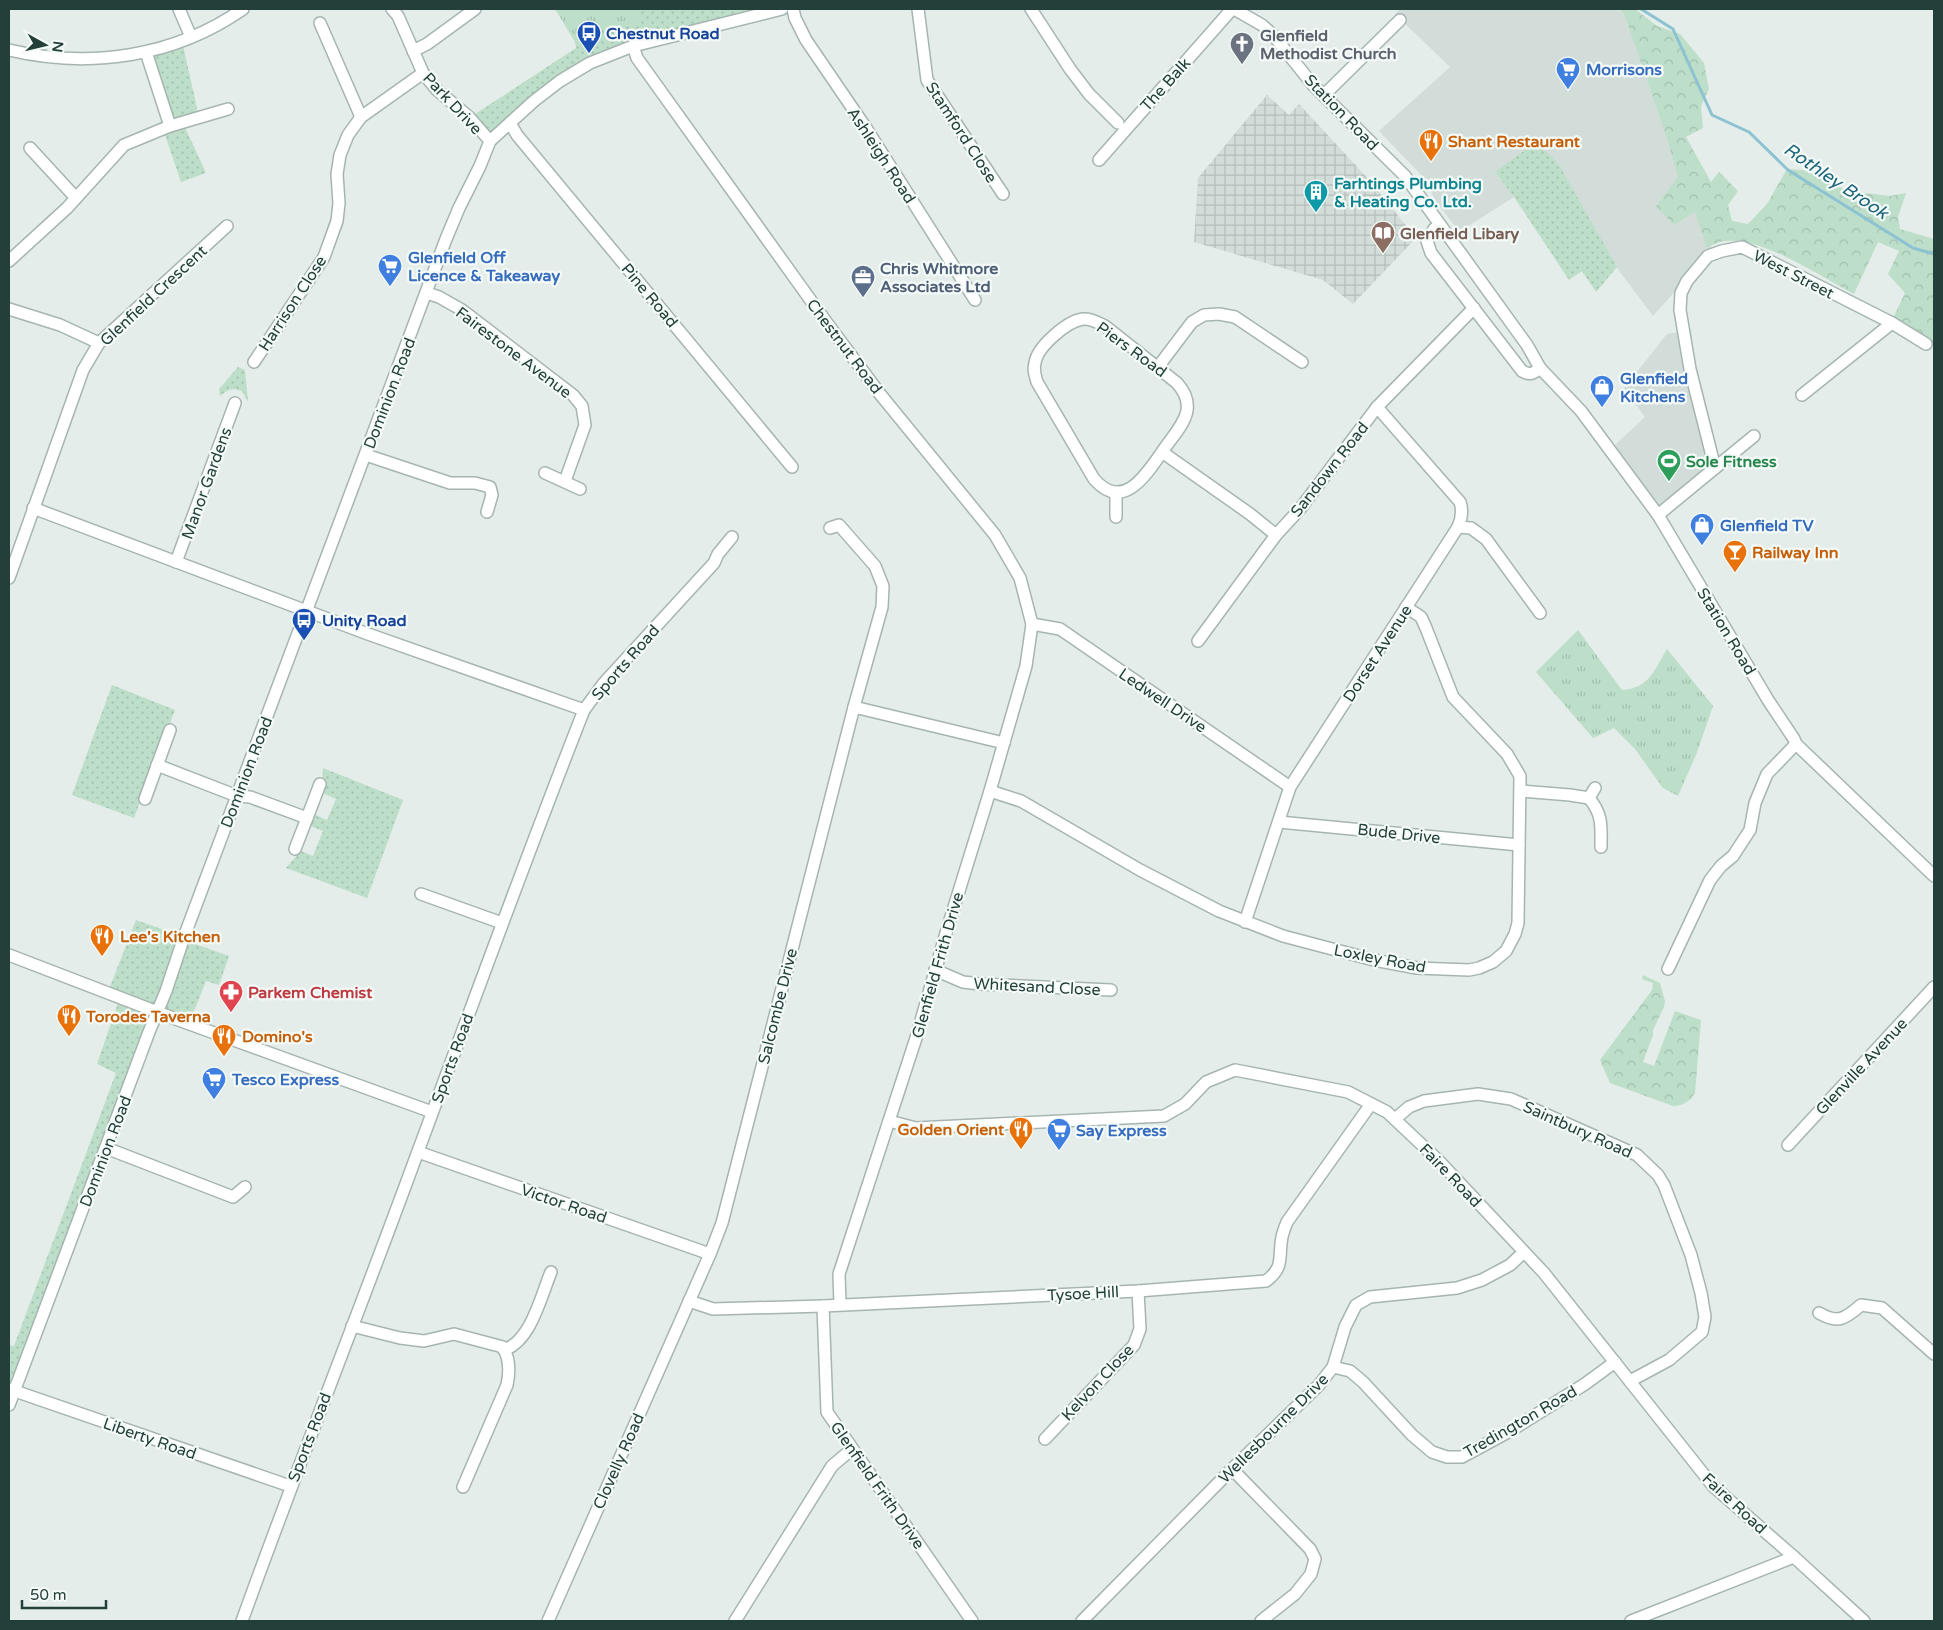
<svg xmlns="http://www.w3.org/2000/svg" width="1943" height="1630" font-family="'Varela Round',sans-serif">
	<defs>
		<pattern id="industrial-grid" width="8" height="8" patternUnits="userSpaceOnUse" patternTransform="scale(1.25)"><rect width="8" height="8" fill="#d2ddd9"/><path d="M0 4h8M4 0v8" fill="none" stroke="#b4bfbb"/></pattern>
		<pattern id="grass-dots" width="8" height="8" patternUnits="userSpaceOnUse" patternTransform="scale(1.25)"><rect width="8" height="8" fill="#bddec8"/><path d="M2 2h.1M6 6h.1" fill="none" stroke="#a2c0ad" stroke-width="1.8" stroke-linecap="round"/></pattern>
		<pattern id="forest-crowns" width="20" height="18" patternUnits="userSpaceOnUse" patternTransform="scale(1.25)"><rect width="20" height="18" fill="#bddec8"/><path d="M2 6a3 3 0 1 1 6 0M12 15a3 3 0 1 1 6 0" fill="none" stroke="#a2c0ad"/></pattern>
		<pattern id="park-tufts" width="24" height="20" patternUnits="userSpaceOnUse" patternTransform="scale(1.25)"><rect width="24" height="20" fill="#bddec8"/><path d="M3 7l-1-3M5 7V3M7 7l1-3M15 17l-1-3M17 17v-4M19 17l1-3" fill="none" stroke="#a2c0ad"/></pattern>
	</defs>
	<rect width="100%" height="100%" fill="#e4edea"/>
	<g fill="#d2ddd9">
		<path d="M1400,9H1618L1643,35L1712,250L1653,316L1620,272L1592,227L1495,172L1514,197L1459,232L1436,201L1423,177L1379,131L1450,67L1395,14Z"/>
		<path d="M1679,332L1690,396L1709,466L1659,508L1615,445L1645,417L1624,388L1667,334Z"/>
	</g>
	<path fill="url(#industrial-grid)" d="M1267,95L1289,115L1299,104L1373,184L1416,238L1353,304L1323,280L1194,242L1198,178Z"/>
	<g fill="url(#grass-dots)">
		<path d="M637,9H770L590,63L490,141L469,118L576,48L575,42L641,21Z"/>
		<path d="M182,41L197,108L195,119L183,123L206,173L181,182L163,129L169,126L146,52Z"/>
		<path d="M1532,145L1547,152L1559,165L1617,267L1596,292L1582,271L1569,280L1514,197L1495,172Z"/>
		<path d="M238,367L245,370L248,402L242,391C231,387 228,390 220,396L219,389Z"/>
		<path d="M112,685L175,710L134,818L72,795Z"/>
		<path d="M323,768L403,800L367,898L286,868L301,851L313,856L323,831L308,825L313,814L327,820L336,799L323,793L322,788Z"/>
		<path d="M136,920L184,937V940L229,956L219,985L206,981L189,1024L158,1011L9,1389V1345L14,1346L116,1073L97,1064L120,997L108,992Z"/>
	</g>
	<g fill="url(#forest-crowns)">
		<path d="M1619,9H1635L1657,26L1680,34L1704,63L1709,89L1701,106L1703,128L1686,137L1711,182L1719,172L1738,191L1728,205L1732,221L1748,224L1767,204L1787,169L1803,170L1848,191L1890,196L1906,193L1898,217L1900,229L1934,239V345L1893,318L1905,293L1888,274L1899,251L1878,242L1854,294C1819,276 1764,237 1725,241C1719,241 1712,245 1707,248L1695,212L1674,225L1656,206L1678,177L1667,138L1625,16Z"/>
		<path d="M1643,975L1660,983L1665,1001L1664,1007L1653,1030V1035L1643,1062L1654,1066L1675,1011L1701,1020L1695,1093C1690,1101 1683,1106 1673,1106L1610,1083L1600,1060L1652,990L1653,983L1642,979Z"/>
	</g>
	<g fill="url(#park-tufts)">
		<path d="M555,9H637L642,21L575,42Z"/>
		<path d="M1578,630L1622,690C1650,688 1654,670 1667,649L1713,706L1696,755L1678,796L1663,788L1635,749L1614,728L1593,738L1536,672Z"/>
	</g>
	<g fill="none" stroke-linecap="round" stroke-linejoin="round">
		<path stroke="#8cc2d2" stroke-width="3" d="M1641,9L1673,29L1712,115L1749,132L1788,170L1913,248L1934,254"/>
		<defs>
			<g id="minor">
				<path d="M179,9L191,37"/>
				<path d="M392,9L398,16L423,73L437,90L469,117L490,141"/>
				<path d="M793,9L795,18L806,40L866,128L975,300"/>
				<path d="M918,9L927,80L1003,194"/>
				<path d="M1031,9L1070,69L1089,94L1118,123"/>
				<path d="M1234,9L1262,25L1273,35L1313,85L1405,176L1527,345L1540,368L1581,411L1658,515L1768,700L1794,739L1796,744L1934,876"/>
				<path d="M320,23L361,117"/>
				<path d="M633,46L637,58L827,323L880,394L995,535L1020,578L1032,624L1026,666L990,791L946,933L916,1038L839,1274L840,1304"/>
				<path d="M9,50C90,69 174,57 243,9"/>
				<path d="M413,51L427,44L475,9"/>
				<path d="M146,52L170,126"/>
				<path d="M1324,95L1400,20"/>
				<path d="M510,123L517,135L792,467"/>
				<path d="M30,148L76,198"/>
				<path d="M1099,160L1232,9"/>
				<path d="M1440,225L1434,229L1427,241L1431,253L1522,371C1530,376 1534,373 1540,368"/>
				<path d="M9,261L67,208L124,145L170,126L228,109"/>
				<path d="M427,293L439,297L462,310L573,395L582,406L585,425L565,481"/>
				<path d="M9,309L60,325L99,343"/>
				<path d="M1892,323L1926,344"/>
				<path d="M254,362L324,257L337,221L339,203L337,174L340,155L348,135L361,117L423,73"/>
				<path d="M1158,367L1192,322L1204,315L1219,314L1235,317L1302,362"/>
				<path d="M1162,452C1178,428 1201,410 1177,383L1105,326C1098,323 1091,318 1083,319C1067,321 1037,347 1035,363C1033,370 1035,375 1037,382L1094,479C1123,512 1146,475 1162,452L1250,514L1276,535"/>
				<path d="M366,455L450,483H475L490,487L492,495L487,512"/>
				<path d="M1715,468L1754,436"/>
				<path d="M545,473L580,489"/>
				<path d="M1116,492V517"/>
				<path d="M33,508L368,634L584,710"/>
				<path d="M1658,515L1715,468L1690,369L1680,310L1681,293L1687,281L1708,256L1722,251L1742,247L1892,323L1802,395"/>
				<path d="M1458,527L1471,528L1486,539L1540,613"/>
				<path d="M830,528L839,525L875,566L883,586L882,607L854,707"/>
				<path d="M176,562L235,403"/>
				<path d="M9,578L83,370L99,343L227,226"/>
				<path d="M1032,624L1060,629L1290,787"/>
				<path d="M1198,641L1276,535L1300,509L1377,407L1474,308"/>
				<path d="M157,765L237,796L250,797L307,818L320,784"/>
				<path d="M1595,788L1589,798C1603,815 1601,826 1601,847"/>
				<path d="M990,791L1021,801L1140,870L1219,911L1283,936L1374,960L1417,968L1469,970L1479,968L1493,962L1506,951L1515,934L1518,923L1520,776L1507,754L1453,697L1426,628L1421,617L1406,607"/>
				<path d="M1521,791L1570,795L1589,798"/>
				<path d="M145,799L170,730"/>
				<path d="M1279,822L1519,845"/>
				<path d="M295,849L307,818"/>
				<path d="M421,894L502,923"/>
				<path d="M1245,922L1290,787L1458,527C1462,518 1463,511 1460,502L1377,407"/>
				<path d="M9,955L173,1018L432,1112"/>
				<path d="M1668,969L1710,880L1721,866L1733,856L1750,830L1755,803L1767,774L1796,744"/>
				<path d="M935,970L963,982L980,984L1111,990"/>
				<path d="M1395,1119L1409,1107L1424,1101L1478,1094L1511,1099L1637,1155L1658,1175L1664,1185L1691,1255L1701,1293L1705,1317L1702,1332L1669,1360L1630,1381"/>
				<path d="M889,1121L916,1128L1164,1116L1185,1104L1206,1082L1235,1070L1348,1092L1387,1112L1439,1161L1544,1273L1713,1486L1794,1557L1864,1621"/>
				<path d="M1788,1145L1934,987"/>
				<path d="M106,1148L233,1197L245,1187"/>
				<path d="M418,1152L710,1254"/>
				<path d="M689,1301L713,1309L823,1306L1138,1291L1266,1281C1285,1267 1278,1257 1282,1237C1283,1232 1285,1227 1287,1222L1371,1104"/>
				<path d="M823,1306L827,1412L972,1621"/>
				<path d="M1819,1313C1838,1324 1845,1319 1861,1305L1882,1308L1934,1354"/>
				<path d="M352,1326L400,1338L424,1341L454,1334L503,1347C510,1359 510,1371 507,1385L463,1487"/>
				<path d="M504,1350C531,1341 541,1296 551,1272"/>
				<path d="M1333,1367L1350,1371L1363,1382L1412,1435L1432,1452L1447,1457H1462L1510,1431L1585,1384L1615,1362"/>
				<path d="M9,1389L290,1486"/>
				<path d="M9,1405L149,1032L166,991L184,937L446,239L459,208L480,166L490,141L534,101L560,81L590,63L633,46L782,9"/>
				<path d="M1045,1439L1134,1345L1140,1329L1138,1291"/>
				<path d="M1232,1469L1310,1549L1315,1559L1311,1574L1295,1594L1261,1621"/>
				<path d="M242,1621C298,1465 360,1310 417,1154C472,1006 526,857 584,710L604,683L714,563L718,554L732,537"/>
				<path d="M548,1621L710,1254L722,1223L854,707L1004,743"/>
				<path d="M735,1621L832,1466L852,1449"/>
				<path d="M1082,1621L1232,1469L1319,1385L1333,1367L1345,1327L1356,1305L1370,1297L1457,1288L1482,1280L1510,1265L1524,1252"/>
				<path d="M1631,1621L1794,1557"/>
			</g>
		</defs>
		<use href="#minor" stroke="#a6b5b1" stroke-width="14"/>
		<use href="#minor" stroke="#fff" stroke-width="11"/>
	</g>
	<defs>
		<symbol id="bus-pin" viewBox="-11 -11 22 30"><path d="M0 17L-7.5 6A9.5 9.5 0 1 1 7.5 6Z" fill="#1a4fb4" stroke="#f4faf7"/><path d="M-5-6H5V4H4V6H2V4H-2V6H-4V4H-5ZM-3.5-4V0h7V-4ZM-3.5 1.2v1.5H-2V1.2ZM2 1.2v1.5H3.5V1.2Z" fill="#fff"/></symbol>
		<symbol id="church-pin" viewBox="-11 -11 22 30"><path d="M0 17L-7.5 6A9.5 9.5 0 1 1 7.5 6Z" fill="#6b7280" stroke="#f4faf7"/><path d="M-1.2-6h2.4v3.5h3.3v2.4h-3.3V6h-2.4V-.1h-3.3v-2.4h3.3Z" fill="#fff"/></symbol>
		<symbol id="supermarket-pin" viewBox="-11 -11 22 30"><path d="M0 17L-7.5 6A9.5 9.5 0 1 1 7.5 6Z" fill="#3f7fe0" stroke="#f4faf7"/><path d="M-6-5.5h2.5l.6 2H6L4.5 2H-2.5L-4.4-4H-6ZM-1.5 3.2a1.3 1.3 0 1 0 .1 0ZM3 3.2a1.3 1.3 0 1 0 .1 0Z" fill="#fff"/></symbol>
		<symbol id="restaurant-pin" viewBox="-11 -11 22 30"><path d="M0 17L-7.5 6A9.5 9.5 0 1 1 7.5 6Z" fill="#e8710a" stroke="#f4faf7"/><path d="M-5-6h1v4h1v-4h1v4h1v-4h1v5L-1.5 .5V6h-2V.5L-5-1ZM5-6V6H3V1.5H1.5Q1.5-4 5-6Z" fill="#fff"/></symbol>
		<symbol id="building-pin" viewBox="-11 -11 22 30"><path d="M0 17L-7.5 6A9.5 9.5 0 1 1 7.5 6Z" fill="#0f9aa8" stroke="#f4faf7"/><path d="M-4-6H4V6H1V3H-1V6H-4ZM-2.5-4.3h1.7v1.8h-1.7ZM.8-4.3h1.7v1.8H.8ZM-2.5-1h1.7V.8h-1.7ZM.8-1h1.7V.8H.8Z" fill="#fff"/></symbol>
		<symbol id="library-pin" viewBox="-11 -11 22 30"><path d="M0 17L-7.5 6A9.5 9.5 0 1 1 7.5 6Z" fill="#8d6e63" stroke="#f4faf7"/><path d="M-6-4Q-3-5.5-.7-3.5V5Q-3 3-6 4ZM6-4Q3-5.5 .7-3.5V5Q3 3 6 4Z" fill="#fff"/></symbol>
		<symbol id="office-pin" viewBox="-11 -11 22 30"><path d="M0 17L-7.5 6A9.5 9.5 0 1 1 7.5 6Z" fill="#5c6f8a" stroke="#f4faf7"/><path d="M-6-3h4V-5.5h4V-3h4V5H-6ZM-1-4.5V-3h2v-1.5ZM-6 0V1H6V0Z" fill="#fff"/></symbol>
		<symbol id="shop-pin" viewBox="-11 -11 22 30"><path d="M0 17L-7.5 6A9.5 9.5 0 1 1 7.5 6Z" fill="#3f7fe0" stroke="#f4faf7"/><path d="M-5-2.5h2.3a2.7 3.5 0 0 1 5.4 0H5L5.5 6h-11ZM-1.5-2.5h3a1.5 2.3 0 0 0-3 0Z" fill="#fff"/></symbol>
		<symbol id="stadium-pin" viewBox="-11 -11 22 30"><path d="M0 17L-7.5 6A9.5 9.5 0 1 1 7.5 6Z" fill="#2e9e5b" stroke="#f4faf7"/><path d="M0-5a6.5 5 0 1 0 0 10a6.5 5 0 1 0 0-10ZM-3.5-1.8h7v3.6h-7Z" fill="#fff"/></symbol>
		<symbol id="bar-pin" viewBox="-11 -11 22 30"><path d="M0 17L-7.5 6A9.5 9.5 0 1 1 7.5 6Z" fill="#e8710a" stroke="#f4faf7"/><path d="M-6-5H6L.8 .8V4.5H3.5V6h-7V4.5H-.8V.8Z" fill="#fff"/></symbol>
		<symbol id="pharmacy-pin" viewBox="-11 -11 22 30"><path d="M0 17L-7.5 6A9.5 9.5 0 1 1 7.5 6Z" fill="#e0444e" stroke="#f4faf7"/><path d="M-2-6h4v4h4v4h-4v4h-4v-4h-4v-4h4Z" fill="#fff"/></symbol>
	</defs>
	<g fill-rule="evenodd">
		<use href="#bus-pin" x="575" y="19" width="28" height="38"/>
		<use href="#church-pin" x="1228" y="30" width="28" height="38"/>
		<use href="#supermarket-pin" x="1554" y="55" width="28" height="38"/>
		<use href="#restaurant-pin" x="1417" y="127" width="28" height="38"/>
		<use href="#building-pin" x="1302" y="178" width="28" height="38"/>
		<use href="#library-pin" x="1369" y="219" width="28" height="38"/>
		<use href="#supermarket-pin" x="376" y="252" width="28" height="38"/>
		<use href="#office-pin" x="849" y="263" width="28" height="38"/>
		<use href="#shop-pin" x="1588" y="373" width="28" height="38"/>
		<use href="#stadium-pin" x="1655" y="447" width="28" height="38"/>
		<use href="#shop-pin" x="1688" y="511" width="28" height="38"/>
		<use href="#bar-pin" x="1721" y="538" width="28" height="38"/>
		<use href="#bus-pin" x="290" y="606" width="28" height="38"/>
		<use href="#restaurant-pin" x="88" y="922" width="28" height="38"/>
		<use href="#pharmacy-pin" x="217" y="978" width="28" height="38"/>
		<use href="#restaurant-pin" x="55" y="1002" width="28" height="38"/>
		<use href="#restaurant-pin" x="210" y="1022" width="28" height="38"/>
		<use href="#supermarket-pin" x="200" y="1065" width="28" height="38"/>
		<use href="#restaurant-pin" x="1007" y="1115" width="28" height="38"/>
		<use href="#supermarket-pin" x="1045" y="1116" width="28" height="38"/>
	</g>
	<g text-anchor="middle" stroke-width="4.5" stroke-linejoin="round" paint-order="stroke">
		<g font-size="16" font-weight="bold" fill="#164399" stroke="#f4faf7" text-anchor="start">
			<text x="606" y="39">Chestnut Road</text>
			<text x="322" y="626">Unity Road</text>
		</g>
		<g font-size="16" font-weight="bold" fill="#5b616d" stroke="#f4faf7" text-anchor="start">
			<text x="1260" y="41">Glenfield<tspan x="1260" dy="18">Methodist Church</tspan></text>
		</g>
		<g font-size="16" font-weight="bold" fill="#366cbe" stroke="#f4faf7" text-anchor="start">
			<text x="1586" y="75">Morrisons</text>
			<text x="408" y="263">Glenfield Off<tspan x="408" dy="18">Licence &amp; Takeaway</tspan></text>
			<text x="1620" y="384">Glenfield<tspan x="1620" dy="18">Kitchens</tspan></text>
			<text x="1720" y="531">Glenfield TV</text>
			<text x="232" y="1085">Tesco Express</text>
			<text x="1076" y="1136">Say Express</text>
		</g>
		<g font-size="16" fill="#233f39" stroke="#f4faf7">
			<text transform="translate(1165 84) rotate(-48)" y="6">The Balk</text>
			<text transform="translate(453 103) rotate(47)" y="6">Park Drive</text>
			<text transform="translate(1342 112) rotate(46)" y="6">Station Road</text>
			<text transform="translate(962 132) rotate(57)" y="6">Stamford Close</text>
			<text transform="translate(882 155) rotate(57)" y="6">Ashleigh Road</text>
			<text transform="translate(1794 274) rotate(27)" y="6">West Street</text>
			<text transform="translate(153 295) rotate(-43)" y="6">Glenfield Crescent</text>
			<text transform="translate(650 295) rotate(50)" y="6">Pine Road</text>
			<text transform="translate(292 303) rotate(-57)" y="6">Harrison Close</text>
			<text transform="translate(845 346) rotate(53)" y="6">Chestnut Road</text>
			<text transform="translate(1132 349) rotate(36)" y="6">Piers Road</text>
			<text transform="translate(514 352) rotate(37)" y="6">Fairestone Avenue</text>
			<text transform="translate(389 393) rotate(-69)" y="6">Dominion Road</text>
			<text transform="translate(1329 469) rotate(-52)" y="6">Sandown Road</text>
			<text transform="translate(206 483) rotate(-70)" y="6">Manor Gardens</text>
			<text transform="translate(1727 631) rotate(59)" y="6">Station Road</text>
			<text transform="translate(1377 653) rotate(-57)" y="6">Dorset Avenue</text>
			<text transform="translate(625 662) rotate(-49)" y="6">Sports Road</text>
			<text transform="translate(1163 700) rotate(34)" y="6">Ledwell Drive</text>
			<text transform="translate(246 772) rotate(-69)" y="6">Dominion Road</text>
			<text transform="translate(1399 833) rotate(6)" y="6">Bude Drive</text>
			<text transform="translate(1380 958) rotate(11)" y="6">Loxley Road</text>
			<text transform="translate(937 965) rotate(-74)" y="6">Glenfield Frith Drive</text>
			<text transform="translate(1037 986) rotate(3)" y="6">Whitesand Close</text>
			<text transform="translate(777 1006) rotate(-76)" y="6">Salcombe Drive</text>
			<text transform="translate(452 1058) rotate(-70)" y="6">Sports Road</text>
			<text transform="translate(1861 1066) rotate(-47)" y="6">Glenville Avenue</text>
			<text transform="translate(1578 1129) rotate(24)" y="6">Saintbury Road</text>
			<text transform="translate(105 1151) rotate(-69)" y="6">Dominion Road</text>
			<text transform="translate(1451 1175) rotate(46)" y="6">Faire Road</text>
			<text transform="translate(564 1203) rotate(19)" y="6">Victor Road</text>
			<text transform="translate(1083 1293) rotate(-3)" y="6">Tysoe Hill</text>
			<text transform="translate(1097 1382) rotate(-47)" y="6">Kelvon Close</text>
			<text transform="translate(1520 1421) rotate(-30)" y="6">Tredington Road</text>
			<text transform="translate(1273 1428) rotate(-45)" y="6">Wellesbourne Drive</text>
			<text transform="translate(309 1437) rotate(-69)" y="6">Sports Road</text>
			<text transform="translate(150 1438) rotate(19)" y="6">Liberty Road</text>
			<text transform="translate(618 1461) rotate(-66)" y="6">Clovelly Road</text>
			<text transform="translate(878 1485) rotate(55)" y="6">Glenfield Frith Drive</text>
			<text transform="translate(1735 1503) rotate(43)" y="6">Faire Road</text>
		</g>
		<g font-size="16" font-weight="bold" fill="#c56008" stroke="#f4faf7" text-anchor="start">
			<text x="1448" y="147">Shant Restaurant</text>
			<text x="1752" y="558">Railway Inn</text>
			<text x="120" y="942">Lee's Kitchen</text>
			<text x="86" y="1022">Torodes Taverna</text>
			<text x="242" y="1042">Domino's</text>
			<text x="1004" y="1135" text-anchor="end">Golden Orient</text>
		</g>
		<g font-size="16" font-weight="bold" fill="#0d838f" stroke="#f4faf7" text-anchor="start">
			<text x="1334" y="189">Farhtings Plumbing<tspan x="1334" dy="18">&amp; Heating Co. Ltd.</tspan></text>
		</g>
		<g font-size="16" font-weight="bold" fill="#785e54" stroke="#f4faf7" text-anchor="start">
			<text x="1400" y="239">Glenfield Libary</text>
		</g>
		<g font-size="16" font-weight="bold" fill="#4e5e75" stroke="#f4faf7" text-anchor="start">
			<text x="880" y="274">Chris Whitmore<tspan x="880" dy="18">Associates Ltd</tspan></text>
		</g>
		<g font-size="16" font-weight="bold" fill="#27864d" stroke="#f4faf7" text-anchor="start">
			<text x="1686" y="467">Sole Fitness</text>
		</g>
		<g font-size="16" font-weight="bold" fill="#be3a42" stroke="#f4faf7" text-anchor="start">
			<text x="248" y="998">Parkem Chemist</text>
		</g>
		<g font-size="18" font-style="italic" fill="#1d657b" stroke="#f4faf7">
			<text transform="translate(1836 181) rotate(34)" y="6">Rothley Brook</text>
		</g>
	</g>
	<rect width="1943" height="1630" fill="none" stroke="#233f39" stroke-width="20"/>
	<g transform="translate(45 45) rotate(98)" stroke="#f4faf7" stroke-width="4" paint-order="stroke">
	<path d="M0-4L9 19L0 12L-9 19Z" fill="#233f39"/>
	<text y="-8" font-size="14" font-weight="bold" text-anchor="middle" fill="#233f39">N</text>
	</g>
	<path d="M22 1600v8h84v-8" fill="none" stroke="#233f39" stroke-width="2.5"/>
	<text x="30" y="1600" font-size="15" fill="#233f39" stroke="#f4faf7" stroke-width="4" paint-order="stroke">50 m</text>
</svg>
